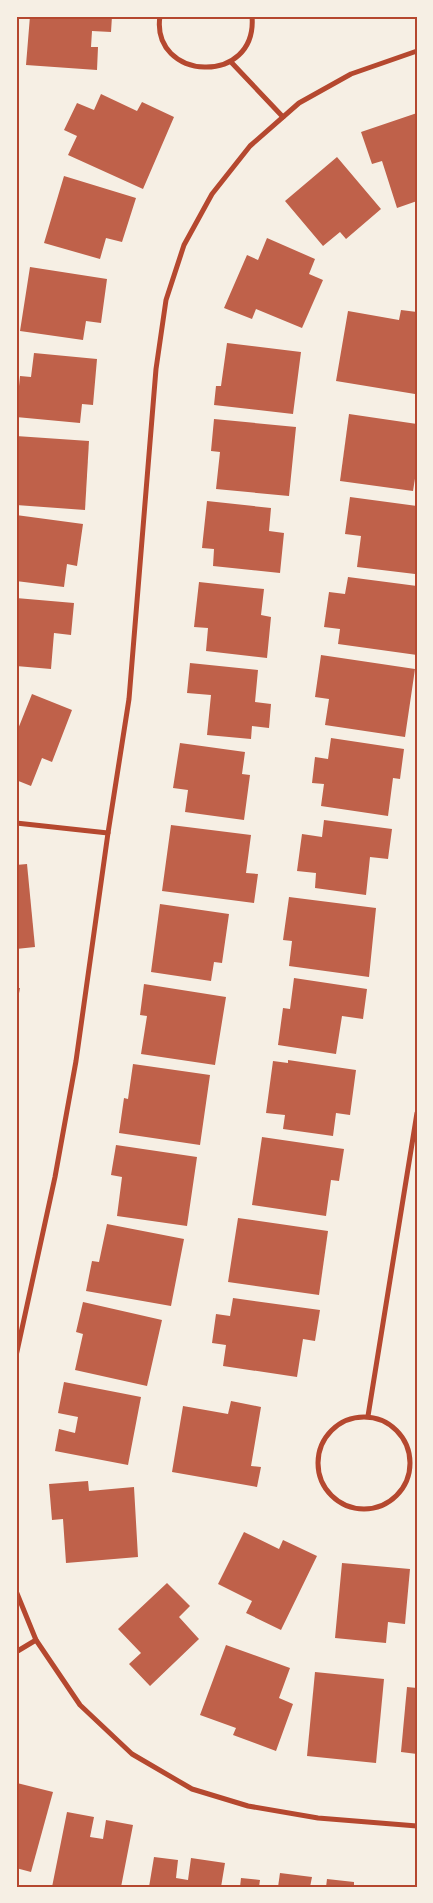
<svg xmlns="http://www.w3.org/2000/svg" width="433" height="1903" font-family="Raleway,sans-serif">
	<rect width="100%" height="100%" fill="#f6efe4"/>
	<g fill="#bf614a">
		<path d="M30,16H112L111,32L92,31L91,47H98L97,70L26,65Z"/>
		<path d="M101,94L137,111L142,102L174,117L143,189L68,155L77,136L64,130L77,103L94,110Z"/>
		<path d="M417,113V201L397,208L382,161L372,164L361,132Z"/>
		<path d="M337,157L381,209L346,239L340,232L323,246L285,201Z"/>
		<path d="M64,176L136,198L122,242L106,238L100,259L44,243Z"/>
		<path d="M267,238L315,259L309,274L323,280L302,328L256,309L252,319L224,308L247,255L258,260Z"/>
		<path d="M30,267L107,279L101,323L86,321L83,340L20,331Z"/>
		<path d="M401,310L417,312L415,394L336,381L348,311L399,320Z"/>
		<path d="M227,343L301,352L293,414L214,405L216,386H221Z"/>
		<path d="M34,353L97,359L93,405L82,404L80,423L16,417L20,376L31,377Z"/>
		<path d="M349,414L417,424V466L413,491L340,481Z"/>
		<path d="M214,419L296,427L289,496L216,489L220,452L211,451Z"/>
		<path d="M16,436L89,441L85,510L16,505Z"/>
		<path d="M350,497L417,506V562L415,574L357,567L361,536L345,534Z"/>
		<path d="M207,501L271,508L269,531L284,533L280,573L213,566L214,549L202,548Z"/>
		<path d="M16,515L83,524L77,566L67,564L64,587L16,581Z"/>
		<path d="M348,577L417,586V655L338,644L340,629L324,627L329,592L345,594Z"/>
		<path d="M199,582L264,589L261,615L271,617L267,658L206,651L208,628L194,627Z"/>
		<path d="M16,598L74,603L71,635L54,633L51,669L16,666Z"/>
		<path d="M321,655L415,669L405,737L325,725L329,699L315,697Z"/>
		<path d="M190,663L258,670L255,702L271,704L269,728L252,726L251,739L207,735L211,695L187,693Z"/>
		<path d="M32,694L72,710L52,762L42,758L31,786L16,780V734Z"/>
		<path d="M331,738L404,749L400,779L393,778L388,816L321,806L324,784L312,783L315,757L328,759Z"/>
		<path d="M180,743L245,752L242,774L250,775L244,820L185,812L188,790L173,788Z"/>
		<path d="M324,820L392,829L388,859L370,857L366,895L315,888L316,873L297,871L302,834L322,837Z"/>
		<path d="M171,825L251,835L246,873L258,874L254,903L162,891Z"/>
		<path d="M27,864L35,947L16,949V865Z"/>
		<path d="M289,897L376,908L369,977L289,966L292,941L283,940Z"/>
		<path d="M160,904L229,914L222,963L214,962L211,981L151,972Z"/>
		<path d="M294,978L367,989L363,1019L342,1016L336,1054L278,1045L283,1008L290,1009Z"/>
		<path d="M144,984L226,997L215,1065L141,1054L147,1016L140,1015Z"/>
		<path d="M16,988H20L17,1004H16Z"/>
		<path d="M288,1060L356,1070L350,1115L336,1113L333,1136L283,1129L285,1115L266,1113L273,1061L288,1063Z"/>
		<path d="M133,1064L210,1075L200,1145L119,1133L124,1098L128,1099Z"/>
		<path d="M262,1137L344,1149L339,1181L331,1180L326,1216L252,1205Z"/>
		<path d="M116,1145L197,1157L187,1226L117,1216L122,1177L111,1175Z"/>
		<path d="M238,1218L328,1231L319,1295L228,1282Z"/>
		<path d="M107,1224L184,1239L171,1306L86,1291L92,1261L99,1262Z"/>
		<path d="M233,1298L320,1310L315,1341L303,1339L297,1377L223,1366L226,1345L212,1343L216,1314L230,1316Z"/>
		<path d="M83,1302L162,1320L147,1386L75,1370L83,1334L76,1332Z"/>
		<path d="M64,1382L141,1397L128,1465L55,1451L59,1429L75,1433L78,1417L58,1413Z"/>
		<path d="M231,1401L261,1407L251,1466L261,1467L257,1487L172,1472L183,1406L228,1414Z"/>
		<path d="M88,1481L89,1491L134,1487L138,1557L66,1563L63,1519L52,1520L49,1484Z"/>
		<path d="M244,1532L279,1549L283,1540L317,1556L281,1630L246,1613L252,1601L218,1584Z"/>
		<path d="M342,1563L410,1569L405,1624L388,1622L386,1643L335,1638Z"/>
		<path d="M167,1583L190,1606L179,1617L199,1639L150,1686L129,1664L141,1653L118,1629Z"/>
		<path d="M226,1645L290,1668L279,1698L293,1704L276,1751L233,1735L236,1728L200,1715Z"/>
		<path d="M315,1672L384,1679L376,1763L307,1756Z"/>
		<path d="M407,1687L417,1688V1754L401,1752Z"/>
		<path d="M17,1783L53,1792L31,1872L16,1868Z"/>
		<path d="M67,1812L94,1817L90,1837L103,1839L106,1820L133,1825L121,1887H52Z"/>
		<path d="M154,1857L178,1860L176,1878L188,1880L191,1858L225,1863L221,1887H149Z"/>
		<path d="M280,1873L312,1877L310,1887H278Z"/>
		<path d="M241,1878L260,1880L259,1887H240Z"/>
		<path d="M327,1879L354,1882V1887H326Z"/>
	</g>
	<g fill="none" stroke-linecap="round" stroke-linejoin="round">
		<g stroke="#b5482f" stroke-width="5">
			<path d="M160,16C150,81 258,87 252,16"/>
			<path d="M231,62L283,117"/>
			<path d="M16,823L108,833"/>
			<path d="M16,1356L55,1177L76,1061L108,833L129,699L156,369L166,300L184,245L212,194L250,146L299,103L351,74L417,51"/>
			<path d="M368,1416L417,1113"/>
			<circle cx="364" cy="1463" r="46"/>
			<path d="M16,1591L36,1640L80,1705L132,1754L192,1789L248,1806L318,1818L417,1826"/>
			<path d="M16,1652L36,1640"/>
		</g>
	</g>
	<rect width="433" height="1903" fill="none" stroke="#f6efe4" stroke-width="35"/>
	<rect x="18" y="18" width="398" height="1868" fill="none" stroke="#b5482f" stroke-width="2"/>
</svg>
